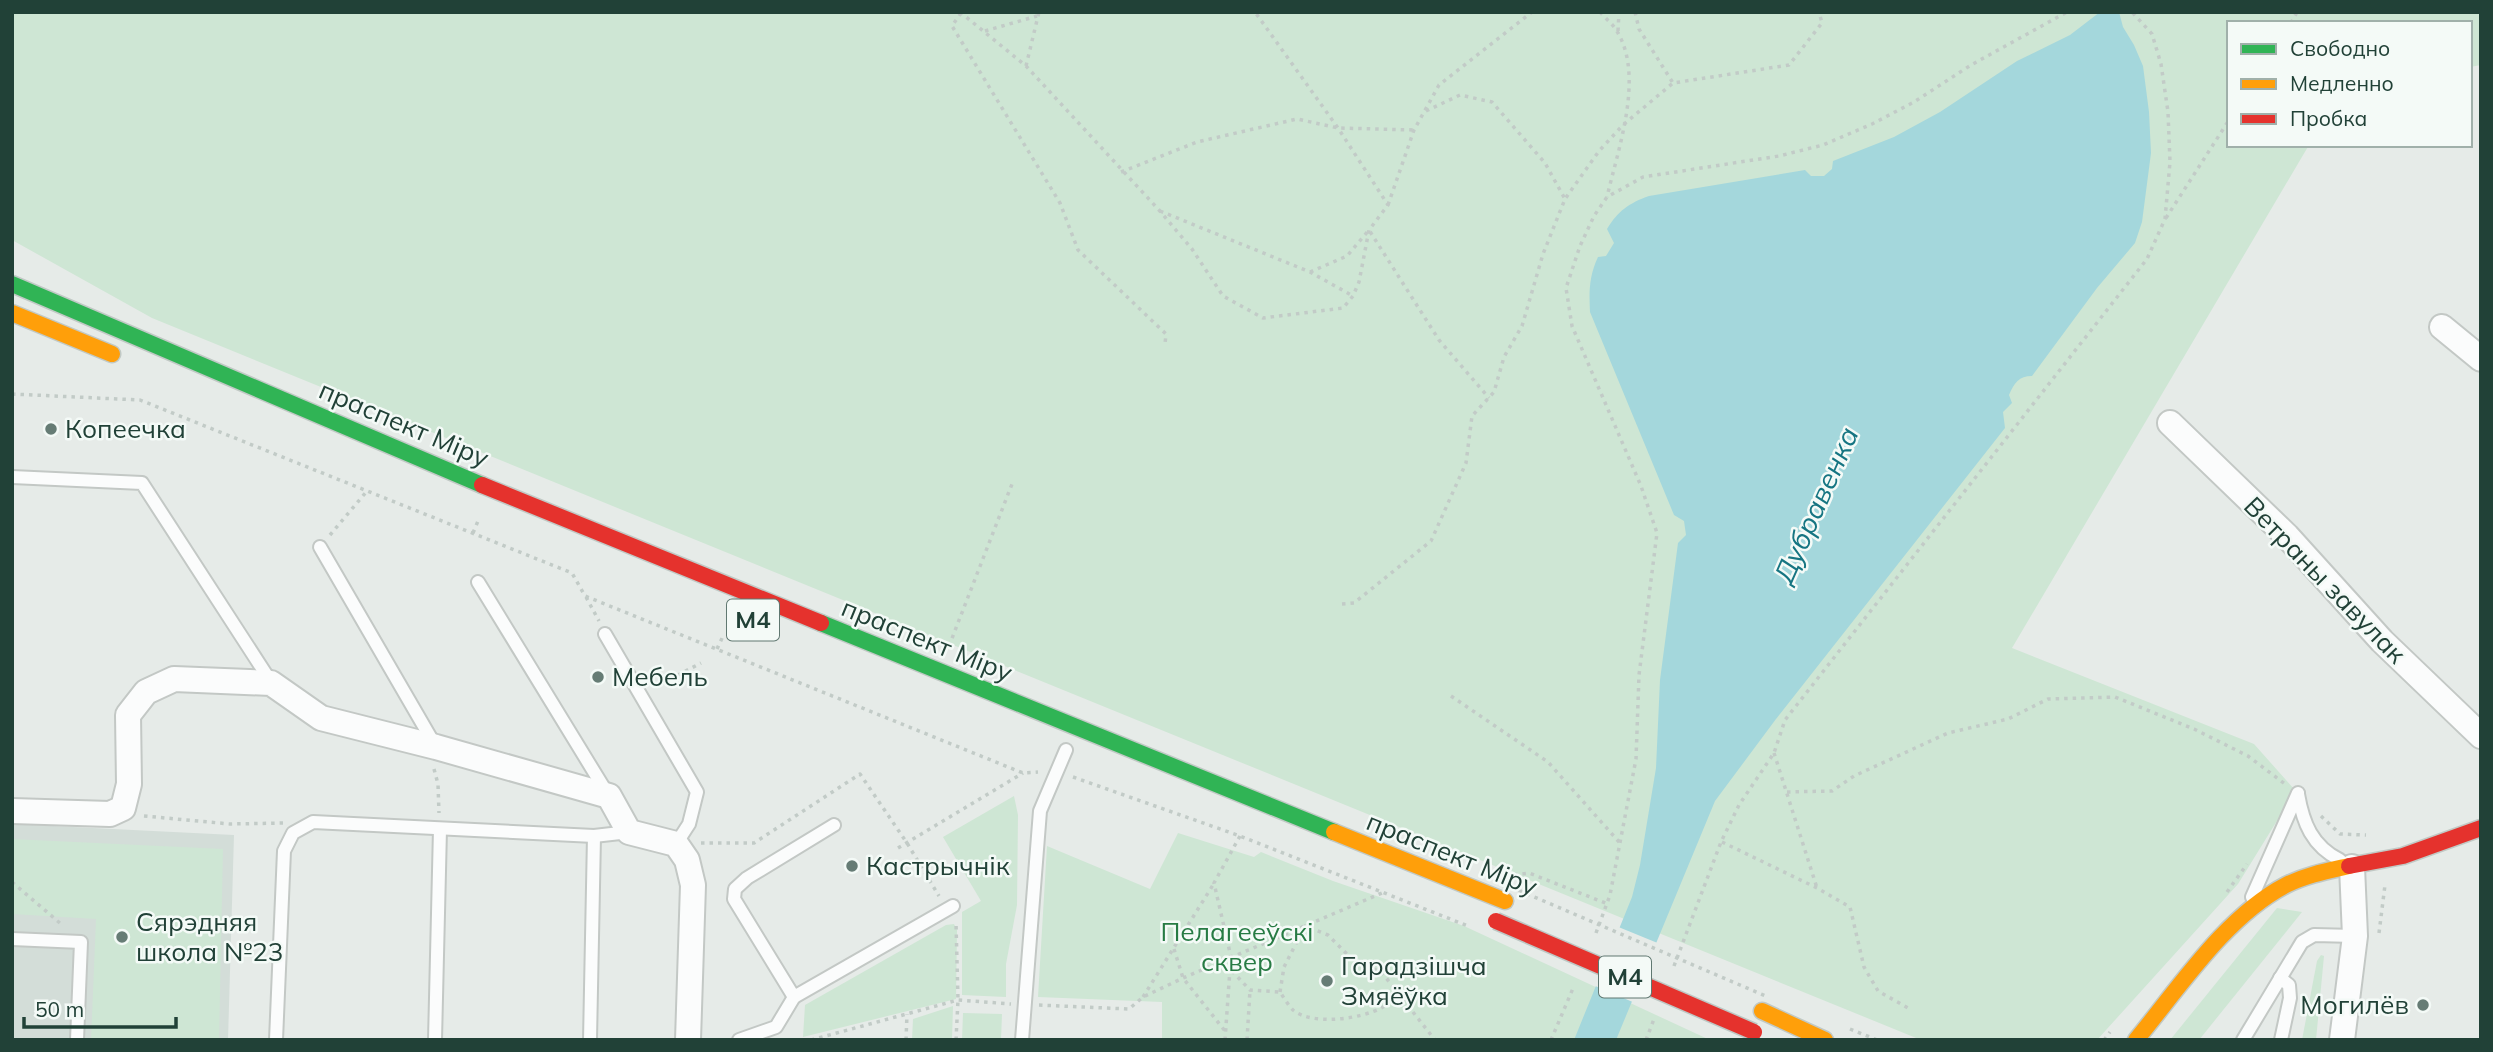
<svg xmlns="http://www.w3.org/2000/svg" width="2493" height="1052" font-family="Mulish,sans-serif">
	<rect width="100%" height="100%" fill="#e6ebe8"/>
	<path fill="#d3ddd8" d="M12,824L234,835L228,1040H12Z"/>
	<g fill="#cee6d4">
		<path d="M12,12H2481V65L2470,67V23H2229V145H2309L2012,648L2254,744L2294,789L2288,803L2238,884L2097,1040H1921L152,318L12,240Z"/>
		<path d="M1014,796L1018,815L1017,905L1006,964V997L962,995V912L981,901L943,837Z"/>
		<path d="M1178,833L1254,857L1261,852L1333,881L1464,926L1710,1040H1162V1002L1038,997L1047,846L1150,889Z"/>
		<path d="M12,839L223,849L219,1040H91L96,919L12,914Z"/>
		<path d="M2277,908L2302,912L2199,1040H2170Z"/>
		<path d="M954,924L957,930L956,999L803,1037L805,1005L946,925Z"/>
		<path d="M2321,955L2324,956L2316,1040H2302L2317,961Z"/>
		<path d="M953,1006L952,1040H912L913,1019Z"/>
		<path d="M963,1013L1002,1014L1001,1040H962Z"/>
	</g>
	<path fill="#a4d7dc" d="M2100,12H2119L2123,27L2134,45L2143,66L2149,112L2151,153L2142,222L2135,243L2097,288L2032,376C2019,376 2014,383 2009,395L2012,403L2003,412L2005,428L1776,719L1715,801L1616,1040H1574L1632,897L1640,865L1656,768L1660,680L1678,543L1686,535L1684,521L1674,515L1590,312C1589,292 1589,276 1598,257L1606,256L1614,243L1607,229C1618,211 1629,203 1649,196L1805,170L1811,176H1824L1832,169L1833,161L1894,137L1940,112L2017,61L2070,35Z"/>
	<path fill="#e6ebe8" d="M1616,926L1660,944L1635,1003L1593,985Z"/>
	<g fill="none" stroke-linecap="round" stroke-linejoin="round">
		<defs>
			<g id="lane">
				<path d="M12,477L142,483L271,682"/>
				<path d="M320,547L436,747"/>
				<path d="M478,582L607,793"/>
				<path d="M605,634L697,792L689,824L676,844"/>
				<path d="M2298,794C2303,823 2312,846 2340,860"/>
				<path d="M834,825L747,878L735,889L734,899L794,997L953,906"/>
				<path d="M2252,897L2298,793"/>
				<path d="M12,939L81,942L77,1040"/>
				<path d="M2280,978L2289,985L2290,998L2281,1040"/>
				<path d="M276,1040L284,851L293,833L313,822L594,836L629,832"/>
				<path d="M435,1040L440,829"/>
				<path d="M590,1040L594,836"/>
				<path d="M739,1040L776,1027L794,997"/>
				<path d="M1022,1040L1040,811L1066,750"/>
				<path d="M2243,1040L2302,942L2314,935L2355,936"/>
			</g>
			<g id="street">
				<path d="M2442,327L2481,359"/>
				<path d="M2170,423L2287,536L2382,641L2481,736"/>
				<path d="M12,811L110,814L123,808L129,784L128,715L146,692L174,679L271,683L321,718L436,747L609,796L629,832L676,844L687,860L693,885L688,1040"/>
				<path d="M2342,1040L2355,936L2352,867"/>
			</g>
			<g id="fast">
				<path d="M12,284L482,485"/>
				<path d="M821,623L1334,832"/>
			</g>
			<g id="slow">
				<path d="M12,313L112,354"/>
				<path d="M1334,832L1505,901"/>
				<path d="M1762,1011L1825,1040"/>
				<path d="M2136,1040C2179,988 2226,916 2286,885C2306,875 2327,871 2349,866"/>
			</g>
			<g id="jam">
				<path d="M482,485L821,623"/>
				<path d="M2349,866L2403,856L2481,828"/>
			</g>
		</defs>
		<use href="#lane" stroke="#c3c8c5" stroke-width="16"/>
		<use href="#street" stroke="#c3c8c5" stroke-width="28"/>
		<use href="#fast" stroke="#c1c9c5" stroke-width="19"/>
		<use href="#slow" stroke="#c1c9c5" stroke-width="19"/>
		<use href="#jam" stroke="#c1c9c5" stroke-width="19"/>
		<g stroke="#c2cbc7" stroke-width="3.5" stroke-dasharray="3.5 5" stroke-linecap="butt">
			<path d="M960,12L1026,66L1159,210L1192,249L1223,296L1263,318L1343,308L1353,296L1359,282L1369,230L1388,205L1338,128L1255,12"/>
			<path d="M1600,12C1606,19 1614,25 1618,33C1644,78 1618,149 1607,197"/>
			<path d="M1635,12L1639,29L1673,83"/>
			<path d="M961,13L952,26L1060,203L1078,250L1166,334L1165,344"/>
			<path d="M2291,23L2297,12"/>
			<path d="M985,31L1037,16"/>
			<path d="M1618,31L1619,12"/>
			<path d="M1026,66L1039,12"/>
			<path d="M1426,111L1460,95L1492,102L1545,163L1565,199"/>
			<path d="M1121,172L1197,142L1297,119L1338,128L1414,130"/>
			<path d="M1388,205L1414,130L1439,85L1532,12"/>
			<path d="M1160,211L1310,272L1353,296"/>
			<path d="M2166,218L2229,120"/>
			<path d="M1310,272L1347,256L1369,230L1439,340L1489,398"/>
			<path d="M12,394L140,400L572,573L585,596L1023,773L1038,772"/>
			<path d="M473,533L478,521"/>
			<path d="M330,535L367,491"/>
			<path d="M586,597L599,621"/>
			<path d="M1342,604L1354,603L1431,541L1466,463L1472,416L1494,392L1504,357L1522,326L1543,254L1565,199L1599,151L1623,125L1673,83L1789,65L1822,23L1819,12"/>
			<path d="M949,646L1012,484"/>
			<path d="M717,649L724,634"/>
			<path d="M655,687L701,663"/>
			<path d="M1451,696L1548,762L1620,843"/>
			<path d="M1774,753L1817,888"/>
			<path d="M434,769L438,784L439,813"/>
			<path d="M1073,777L1240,836L1468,926"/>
			<path d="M1787,792L1832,791L1854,776L1948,733L2008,719L2048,699L2115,697L2194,729L2248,756L2285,784"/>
			<path d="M144,816L230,824L283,823"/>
			<path d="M2321,816L2340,834L2366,835"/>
			<path d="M1240,836L1214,883L1231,957L1230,969L1250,990L1280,992C1284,998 1288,1005 1293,1010C1312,1026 1362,1019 1383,1007C1389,1004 1392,996 1397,991"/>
			<path d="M1722,842L1817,888L1850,907L1864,967L1878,991L1908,1008"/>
			<path d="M701,843H754L860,774L907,843L939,896"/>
			<path d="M898,848L1023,773"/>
			<path d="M1514,875L1529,873L1608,904"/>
			<path d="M12,882L61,924"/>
			<path d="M2227,892L2247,864"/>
			<path d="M1596,933L1610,895L1636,759L1639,675L1657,533L1641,486L1572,326L1566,288L1580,246L1594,216L1607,197L1643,177L1779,156L1823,145L1872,124L1914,102L1971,65L2067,12"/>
			<path d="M2379,933L2385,885"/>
			<path d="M1174,949L1183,978L1225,1031"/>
			<path d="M1674,966L1721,842L1739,805L1774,753L1785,720L2147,259L2165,219L2170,162L2168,112L2161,64L2152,34L2132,12"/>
			<path d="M1280,992L1284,967L1305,926L1328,935L1347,954L1383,974L1435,1040"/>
			<path d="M1143,997L1213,885"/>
			<path d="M1039,1005L1129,1009L1143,997L1183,978L1382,893"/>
			<path d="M1850,1029L1877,1040"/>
			<path d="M811,1040L958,1000L1011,1004"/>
			<path d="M906,1040L907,1014"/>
			<path d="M956,1040L958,1000L956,923"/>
			<path d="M1225,1040L1230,969"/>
			<path d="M1247,1040L1250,990"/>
			<path d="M1551,1040L1574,986"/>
			<path d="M1646,1040L1654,1019"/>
			<path d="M2104,1040L2110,1032"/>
		</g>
		<use href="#lane" stroke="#fbfcfc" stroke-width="12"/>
		<use href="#street" stroke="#fbfcfc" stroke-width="24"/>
		<use href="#fast" stroke="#30b455" stroke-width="16"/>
		<use href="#slow" stroke="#ff9f0a" stroke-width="16"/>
		<use href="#jam" stroke="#e5322d" stroke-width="16"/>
		<defs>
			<path id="jam-bridge" d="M1496,921L1754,1032"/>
		</defs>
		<use href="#jam-bridge" stroke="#bdc7c4" stroke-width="19" stroke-linecap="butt"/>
		<path stroke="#c2cbc7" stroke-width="3.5" stroke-dasharray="3.5 5" stroke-linecap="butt" d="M1511,887L1768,997"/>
		<use href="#jam-bridge" stroke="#e5322d" stroke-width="16"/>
	</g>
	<g fill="#667c75" stroke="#f4faf7" stroke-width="2.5">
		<circle cx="51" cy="429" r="7"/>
		<circle cx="598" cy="677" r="7"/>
		<circle cx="852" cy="866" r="7"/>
		<circle cx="122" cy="937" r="7"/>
		<circle cx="1327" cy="981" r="7"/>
		<circle cx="2423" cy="1005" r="7"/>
	</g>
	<g text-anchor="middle" stroke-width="5" stroke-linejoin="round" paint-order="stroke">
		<g fill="#f4faf7" stroke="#607871" stroke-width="2">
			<rect x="727" y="599.5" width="52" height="41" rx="5"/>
			<rect x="1599" y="956.5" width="52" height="41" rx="5"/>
		</g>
		<g font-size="24" font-weight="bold" fill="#214137">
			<text x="753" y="628">М4</text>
			<text x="1625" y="985">М4</text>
		</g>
		<g font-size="26" fill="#214137" stroke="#f4faf7">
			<text transform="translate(404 424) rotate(23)" y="9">праспект Міру</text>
			<text transform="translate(2325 580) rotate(46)" y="9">Ветраны завулак</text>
			<text transform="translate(927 640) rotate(22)" y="9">праспект Міру</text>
			<text transform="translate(1452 854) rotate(22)" y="9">праспект Міру</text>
		</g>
		<g font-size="26" fill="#214137" stroke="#f4faf7" text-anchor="start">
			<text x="65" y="438">Копеечка</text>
			<text x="612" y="686">Мебель</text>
			<text x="866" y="875">Кастрычнік</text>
			<text x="136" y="931">Сярэдняя<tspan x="136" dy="30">школа №23</tspan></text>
			<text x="1341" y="975">Гарадзішча<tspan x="1341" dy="30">Змяёўка</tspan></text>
			<text x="2409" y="1014" text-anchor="end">Могилёв</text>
		</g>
		<g font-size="26" fill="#277b44" stroke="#f4faf7">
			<text x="1237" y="941">Пелагееўскі<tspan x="1237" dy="30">сквер</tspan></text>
		</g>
		<g font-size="28" font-style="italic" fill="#167582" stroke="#f4faf7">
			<text transform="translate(1816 505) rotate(-66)" y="10">Дубравенка</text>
		</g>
	</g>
	<rect width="2493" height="1052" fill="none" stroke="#214137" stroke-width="28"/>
	<rect x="2227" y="21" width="245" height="126" fill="#f4faf7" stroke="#a0b0aa" stroke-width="2"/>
	<rect x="2241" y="44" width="35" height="10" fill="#30b455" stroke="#a0b0aa" stroke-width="2"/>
	<text x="2290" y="56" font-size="21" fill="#214137">Свободно</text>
	<rect x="2241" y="79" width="35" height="10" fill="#ff9f0a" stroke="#a0b0aa" stroke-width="2"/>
	<text x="2290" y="91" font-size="21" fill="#214137">Медленно</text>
	<rect x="2241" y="114" width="35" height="10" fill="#e5322d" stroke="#a0b0aa" stroke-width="2"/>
	<text x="2290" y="126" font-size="21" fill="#214137">Пробка</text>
	<path d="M24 1017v10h152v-10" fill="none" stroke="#214137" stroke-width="3.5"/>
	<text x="35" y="1017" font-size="21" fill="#214137" stroke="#f4faf7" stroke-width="5" paint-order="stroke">50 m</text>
</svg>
